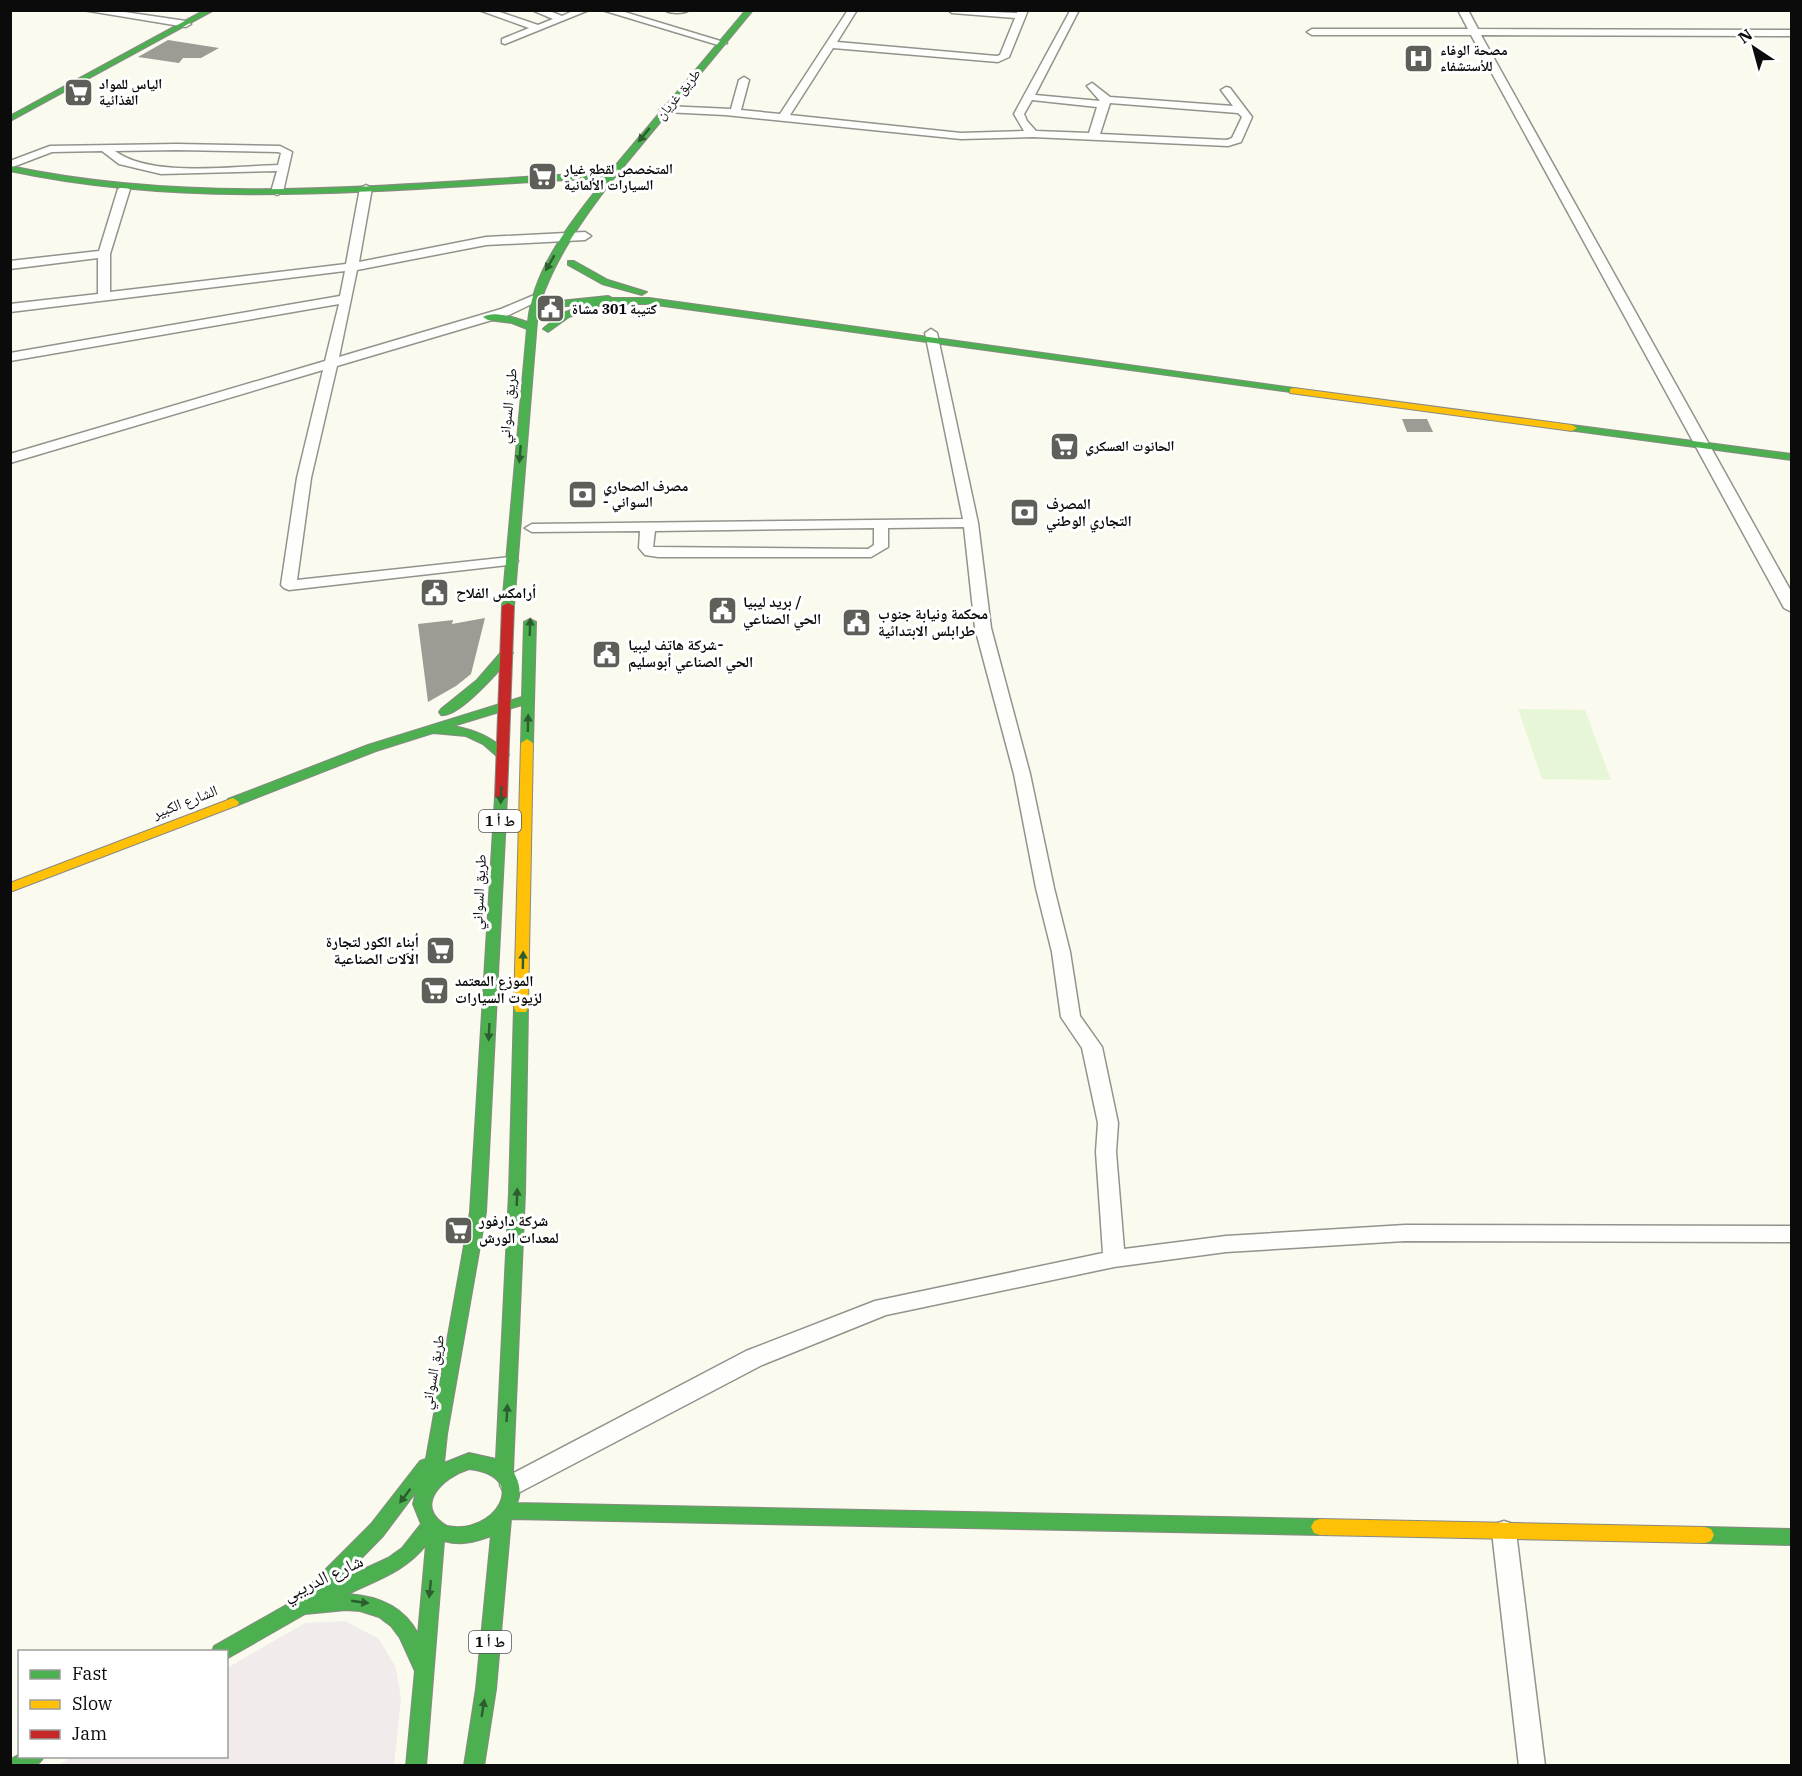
<svg xmlns="http://www.w3.org/2000/svg" width="1802" height="1776" font-family="'IBM Plex Serif','Noto Naskh Arabic',serif">
	<rect width="100%" height="100%" fill="#fafaee"/>
	<path fill="#f2ebec" d="M345,1621L379,1639L396,1668L401,1699L394,1765L57,1766L72,1757L226,1756L227,1668L305,1623Z"/>
	<path fill="#e7f6d6" d="M1518,709L1585,710L1611,780L1542,779Z"/>
	<g fill="#9c9b94">
		<path d="M168,40L219,48L201,58H183L179,63L138,57Z"/>
		<path d="M1402,419H1427L1433,432H1407Z"/>
		<path d="M485,618L471,674L456,686L428,702L418,624L453,620L452,624Z"/>
	</g>
	<g fill="none" stroke-linecap="round" stroke-linejoin="round">
		<defs>
			<g id="street">
				<path d="M83,10H111L186,21L191,24L186,27Z"/>
				<path d="M479,10H494L538,25L553,19L532,10H547L562,16L575,10H589L505,44L502,43V39L529,28Z"/>
				<path d="M602,10H618L727,43L718,45Z"/>
				<path d="M665,10H689C684,14 670,14 665,10Z"/>
				<path d="M848,10H857L837,42L997,56L1000,55L1015,18L952,13L948,10L1017,13L1018,10H1028L1009,57L998,62L833,48L790,115L961,133L1024,131L1014,114L1070,11L1079,10L1035,95L1100,101L1087,86L1092,83L1110,97L1233,106L1221,90L1226,87L1230,88L1252,117L1241,142L1228,146L1033,137L961,139L725,115L665,112L660,109L665,106L731,109L739,80L744,77L749,80L741,110L780,114ZM1032,100L1097,107L1089,133L1036,131L1027,121L1024,114ZM1110,103L1238,113L1242,117L1232,138L1227,140L1100,134Z"/>
				<path d="M1458,10H1468L1478,29L1792,30V36L1481,35L1792,593V612L1784,608L1471,35H1312L1307,32L1312,29H1468Z"/>
				<path d="M177,144L280,146L292,152L283,192L277,195L271,192L277,171L161,174L119,164L102,151L52,152L10,168V161L50,146ZM177,150L278,152L281,153L278,165C234,166 151,178 115,151Z"/>
				<path d="M366,185L372,188L359,262L486,237L585,232L591,236L585,240L486,245L357,270L339,357L501,309L532,296L536,295L542,299L509,315L337,366L311,478L297,580L511,557L516,558L518,561L516,564L289,590L284,588L281,585L297,478L323,370L10,463V454L325,361L339,304L10,361V353L340,296L345,271L10,312V304L98,294V258L10,269V261L99,251L118,189L124,186L130,189L110,254V292L346,264L360,188Z"/>
				<path d="M931,329L937,333L978,523L991,628L1030,774L1054,888L1070,952L1080,1016L1102,1047L1118,1123L1116,1152L1124,1249L1226,1236L1405,1225L1792,1226V1242L1405,1241L1226,1252L1114,1267L886,1315L762,1365L520,1492L512,1495L504,1492L500,1485L504,1478L746,1351L875,1301L1103,1253L1096,1152L1098,1123L1082,1048L1061,1017L1052,952L1036,888L1014,774L975,628L964,527L888,528V547L871,557H658L645,555L639,548L640,531L532,532L525,528L532,524L963,519L925,333ZM874,528V545L868,549L653,547L655,531Z"/>
				<path d="M1504,1521L1513,1524L1516,1532L1545,1766H1519L1492,1532L1495,1524Z"/>
			</g>
			<g id="fast">
				<path d="M205,10H214L10,121V116Z"/>
				<path d="M746,10H753L619,172H630V176L615,177C584,217 556,256 540,303L608,296L612,298H649L1294,388L1298,389V393L649,304H604L569,317L548,332L543,329L545,327L563,313L587,304L538,309L514,606L508,609L502,606L527,329L512,323L488,320L483,317C494,310 516,318 528,322C533,268 573,219 606,178C408,187 206,213 10,171V166C208,208 410,182 610,172Z"/>
				<path d="M568,261H574L608,280L647,292L642,295L602,284L568,265Z"/>
				<path d="M1572,425L1792,454V460L1568,430V426Z"/>
				<path d="M530,619L536,622L533,743L531,746L527,747L521,743L522,705L453,726C475,730 492,737 507,752L509,755L507,758H499L483,744L466,736L433,733L376,751L238,805L233,806L227,802L228,799L368,745L522,697L524,622Z"/>
				<path d="M507,649L513,653C502,668 459,718 441,715L439,712L441,709L477,680L503,650Z"/>
				<path d="M501,793L507,797L486,1212L447,1434L444,1463L469,1453L496,1459L509,1193L514,1008L516,1004H526L528,1008L525,1193L513,1471C519,1482 522,1491 517,1503L1320,1519L1326,1521L1329,1527L1326,1533L1320,1535L511,1519L496,1689L484,1766H464L476,1689L491,1536C475,1542 461,1546 444,1541L426,1766H406L415,1671L400,1638L391,1626L379,1617L360,1611L346,1610L305,1614L228,1658L226,1652H212L214,1646L295,1600L371,1524L420,1461L426,1459L470,1212L495,797ZM469,1469C533,1476 494,1536 447,1526C412,1506 443,1477 469,1469ZM416,1492L413,1504L421,1524L402,1548L388,1558L340,1580L383,1536ZM426,1545L418,1634C404,1606 378,1596 348,1594C377,1580 406,1571 426,1545Z"/>
				<path d="M1705,1527L1792,1529V1545L1705,1543L1699,1541L1696,1535L1699,1529Z"/>
				<path d="M20,1754V1756H44C38,1770 23,1766 10,1766L11,1759Z"/>
			</g>
			<g id="slow">
				<path d="M1294,388L1572,425L1577,428L1572,431L1290,393V389Z"/>
				<path d="M527,739L533,743L528,1008L526,1012H516L514,1008L521,743Z"/>
				<path d="M233,798L239,802L238,805L10,892V883Z"/>
				<path d="M1320,1519L1705,1527L1711,1529L1714,1535L1711,1541L1705,1543L1320,1535L1314,1533L1311,1527L1314,1521Z"/>
			</g>
			<path id="jam" d="M508,603L514,606L507,797L501,801L495,797L502,606Z"/>
		</defs>
		<use href="#street" stroke="#93938d" stroke-width="3"/>
		<use href="#fast" stroke="#898984" stroke-width="2"/>
		<use href="#slow" stroke="#898984" stroke-width="2"/>
		<use href="#jam" stroke="#898984" stroke-width="2"/>
		<use href="#street" fill="#fefefc" fill-rule="evenodd"/>
		<use href="#fast" fill="#4caf50" fill-rule="evenodd"/>
		<use href="#slow" fill="#ffc107" fill-rule="evenodd"/>
		<use href="#jam" fill="#c62828" fill-rule="evenodd"/>
	</g>
	<defs><path id="oneway-solid" d="M-6-.8H1V-3.2L6.5 0L1 3.2V.8H-6Z" transform="scale(1.5)"/></defs>
	<g fill="#2c5d2e">
		<use href="#oneway-solid" transform="translate(644 135) rotate(129)"/>
		<use href="#oneway-solid" transform="translate(550 263) rotate(120)"/>
		<use href="#oneway-solid" transform="translate(520 454) rotate(95)"/>
		<use href="#oneway-solid" transform="translate(530 627) rotate(-88)"/>
		<use href="#oneway-solid" transform="translate(528 723) rotate(-89)"/>
		<use href="#oneway-solid" transform="translate(501 795) rotate(93)"/>
		<use href="#oneway-solid" transform="translate(523 960) rotate(-89)"/>
		<use href="#oneway-solid" transform="translate(489 1032) rotate(93)"/>
		<use href="#oneway-solid" transform="translate(517 1197) rotate(-88)"/>
		<use href="#oneway-solid" transform="translate(507 1413) rotate(-87)"/>
		<use href="#oneway-solid" transform="translate(405 1496) rotate(127)"/>
		<use href="#oneway-solid" transform="translate(430 1589) rotate(96)"/>
		<use href="#oneway-solid" transform="translate(360 1602) rotate(8)"/>
		<use href="#oneway-solid" transform="translate(483 1708) rotate(-81)"/>
	</g>
	<defs>
		<symbol id="hospital-square" viewBox="-11 -11 22 22"><rect x="-9" y="-9" width="18" height="18" rx="4" fill="#5f5f5a" stroke="#fff"/><path d="M-5-5h3v3.5h4V-5h3V5h-3V1.5h-4V5h-3Z" fill="#fff"/></symbol>
		<symbol id="supermarket-square" viewBox="-11 -11 22 22"><rect x="-9" y="-9" width="18" height="18" rx="4" fill="#5f5f5a" stroke="#fff"/><path d="M-6-5.5h2.5l.6 2H6L4.5 2H-2.5L-4.4-4H-6ZM-1.5 3.2a1.3 1.3 0 1 0 .1 0ZM3 3.2a1.3 1.3 0 1 0 .1 0Z" fill="#fff"/></symbol>
		<symbol id="civic-square" viewBox="-11 -11 22 22"><rect x="-9" y="-9" width="18" height="18" rx="4" fill="#5f5f5a" stroke="#fff"/><path d="M-.6-6.5H3V-4.5H.6V-3L4-1V1h2V6H-6V1h2V-1L-.6-3ZM-1.2 2.5V6h2.4V2.5Z" fill="#fff"/></symbol>
		<symbol id="bank-square" viewBox="-11 -11 22 22"><rect x="-9" y="-9" width="18" height="18" rx="4" fill="#5f5f5a" stroke="#fff"/><path d="M-6-4H6V4H-6ZM0-2.3a2.3 2.3 0 1 0 0 4.6a2.3 2.3 0 1 0 0-4.6Z" fill="#fff"/></symbol>
	</defs>
	<g fill-rule="evenodd">
		<use href="#hospital-square" x="1402" y="42" width="33" height="33"/>
		<use href="#supermarket-square" x="62" y="76" width="33" height="33"/>
		<use href="#supermarket-square" x="526" y="160" width="33" height="33"/>
		<use href="#civic-square" x="534" y="292" width="33" height="33"/>
		<use href="#supermarket-square" x="1048" y="430" width="33" height="33"/>
		<use href="#bank-square" x="566" y="478" width="33" height="33"/>
		<use href="#bank-square" x="1008" y="496" width="33" height="33"/>
		<use href="#civic-square" x="418" y="576" width="33" height="33"/>
		<use href="#civic-square" x="706" y="594" width="33" height="33"/>
		<use href="#civic-square" x="840" y="606" width="33" height="33"/>
		<use href="#civic-square" x="590" y="638" width="33" height="33"/>
		<use href="#supermarket-square" x="424" y="934" width="33" height="33"/>
		<use href="#supermarket-square" x="418" y="974" width="33" height="33"/>
		<use href="#supermarket-square" x="442" y="1214" width="33" height="33"/>
	</g>
	<g text-anchor="middle" stroke-width="6" stroke-linejoin="round" paint-order="stroke">
		<g font-size="14" font-weight="bold" fill="#0b0b0b" stroke="#fff" text-anchor="start">
			<text x="1440" y="55">مصحة الوفاء<tspan x="1440" dy="16">للأستشفاء</tspan></text>
			<text x="99" y="89">الياس للمواد<tspan x="99" dy="16">الغذائية</tspan></text>
			<text x="564" y="174">المتخصص لقطع غيار<tspan x="564" dy="16">السيارات الألمانية</tspan></text>
			<text x="572" y="314">كتيبة 301 مشاة</text>
			<text x="1085" y="451">الحانوت العسكري</text>
			<text x="603" y="491">مصرف الصحاري<tspan x="603" dy="16">- السواني</tspan></text>
		</g>
		<g font-size="14" fill="#0b0b0b" stroke="#fff">
			<text transform="translate(678 94) rotate(-50)" y="5">طريق غريان</text>
		</g>
		<g fill="#fff" stroke="#545454" stroke-width="1.5">
			<rect x="479" y="810" width="42" height="22" rx="4.5"/>
			<rect x="469" y="1631" width="42" height="22" rx="4.5"/>
		</g>
		<g font-size="14" font-weight="bold" fill="#0b0b0b">
			<text x="500" y="826">ط أ 1</text>
			<text x="490" y="1647">ط أ 1</text>
		</g>
		<g font-size="15" fill="#0b0b0b" stroke="#fff">
			<text transform="translate(508 406) rotate(-84)" y="5">طريق السواني</text>
			<text transform="translate(185 802) rotate(-21)" y="5">الشارع الكبير</text>
			<text transform="translate(479 892) rotate(-87)" y="5">طريق السواني</text>
			<text transform="translate(433 1372) rotate(-80)" y="5">طريق السواني</text>
		</g>
		<g font-size="15" font-weight="bold" fill="#0b0b0b" stroke="#fff" text-anchor="start">
			<text x="1046" y="509">المصرف<tspan x="1046" dy="17">التجاري الوطني</tspan></text>
			<text x="456" y="598">أرامكس الفلاح</text>
			<text x="743" y="607">بريد ليبيا /<tspan x="743" dy="17">الحي الصناعي</tspan></text>
			<text x="878" y="619">محكمة ونيابة جنوب<tspan x="878" dy="17">طرابلس الابتدائية</tspan></text>
			<text x="628" y="650">شركة هاتف ليبيا-<tspan x="628" dy="17">الحي الصناعي أبوسليم</tspan></text>
			<text x="419" y="947" text-anchor="end">أبناء الكور لتجارة<tspan x="419" dy="17">الاَلات الصناعية</tspan></text>
			<text x="455" y="986">الموزع المعتمد<tspan x="455" dy="17">لزيوت السيارات</tspan></text>
			<text x="479" y="1226">شركة دارفور<tspan x="479" dy="17">لمعدات الورش</tspan></text>
		</g>
		<g font-size="18" fill="#0b0b0b" stroke="#fff">
			<text transform="translate(323 1578) rotate(-25)" y="6">شارع الدريبي</text>
		</g>
	</g>
	<rect width="1802" height="1776" fill="none" stroke="#0b0b0b" stroke-width="24"/>
	<rect x="18" y="1650" width="210" height="108" fill="#ffffff" stroke="#9d9d9d" stroke-width="1.5"/>
	<rect x="30" y="1670" width="30" height="9" fill="#4caf50" stroke="#9d9d9d" stroke-width="1.5"/>
	<text x="72" y="1680" font-size="18" fill="#0b0b0b">Fast</text>
	<rect x="30" y="1700" width="30" height="9" fill="#ffc107" stroke="#9d9d9d" stroke-width="1.5"/>
	<text x="72" y="1710" font-size="18" fill="#0b0b0b">Slow</text>
	<rect x="30" y="1730" width="30" height="9" fill="#c62828" stroke="#9d9d9d" stroke-width="1.5"/>
	<text x="72" y="1740" font-size="18" fill="#0b0b0b">Jam</text>
	<g transform="translate(1754 48) rotate(324)" stroke="#ffffff" stroke-width="4.5" paint-order="stroke">
	<path d="M0-4.5L10 22L0 15L-10 22Z" fill="#0b0b0b"/>
	<text y="-9" font-size="16" font-weight="bold" text-anchor="middle" fill="#0b0b0b">N</text>
	</g>
</svg>
